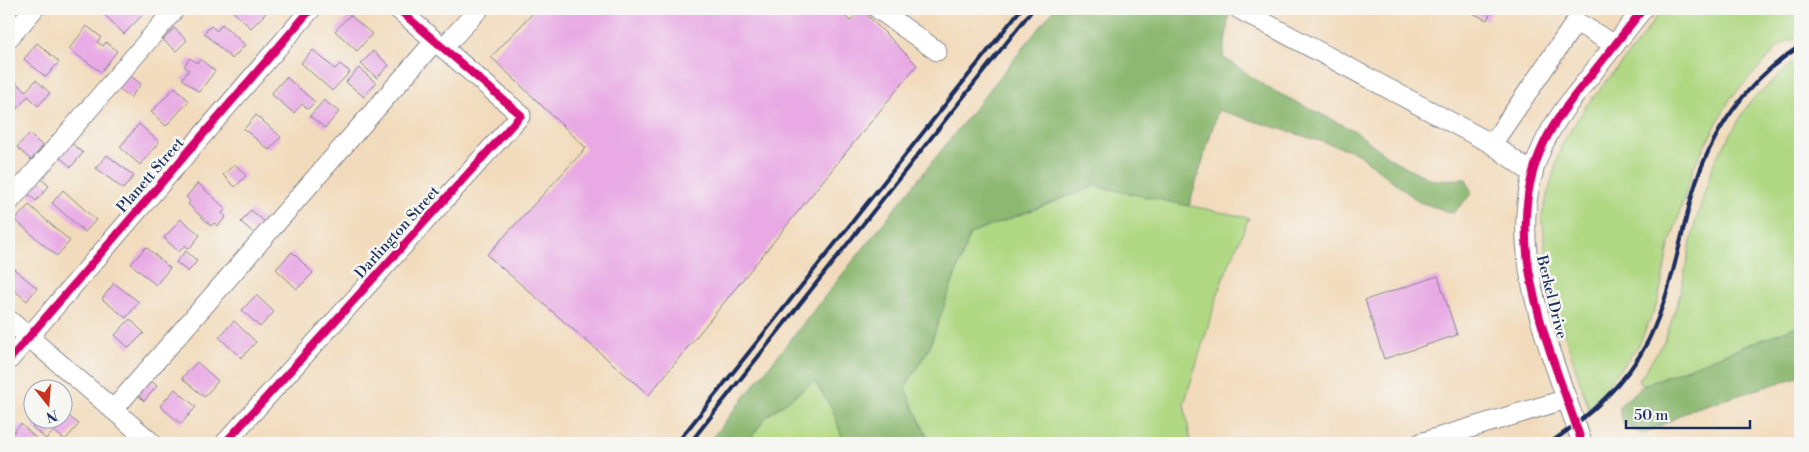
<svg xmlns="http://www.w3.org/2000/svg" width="1809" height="452" font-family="'Libre Bodoni',serif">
	<rect width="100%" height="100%" fill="#f6f6f2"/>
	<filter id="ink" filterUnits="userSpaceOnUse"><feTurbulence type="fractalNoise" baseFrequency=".02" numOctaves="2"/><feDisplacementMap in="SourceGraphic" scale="10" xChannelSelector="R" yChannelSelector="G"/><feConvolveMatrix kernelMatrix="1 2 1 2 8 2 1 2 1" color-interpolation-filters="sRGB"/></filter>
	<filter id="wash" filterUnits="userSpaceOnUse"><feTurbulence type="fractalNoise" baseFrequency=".0096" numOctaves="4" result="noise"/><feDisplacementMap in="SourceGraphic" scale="20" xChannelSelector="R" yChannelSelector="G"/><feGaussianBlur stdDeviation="1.12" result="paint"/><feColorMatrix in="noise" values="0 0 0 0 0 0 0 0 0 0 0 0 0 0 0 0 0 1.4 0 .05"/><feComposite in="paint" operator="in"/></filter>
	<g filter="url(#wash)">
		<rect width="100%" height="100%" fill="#f2dbbc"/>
		<g fill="#b0d883" stroke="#668470">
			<path d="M1662,9H1800V36L1780,45L1730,99L1694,166L1668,250L1658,301L1639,345L1589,409L1549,287L1542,215L1561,146L1586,106L1640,40Z"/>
			<path d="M1800,59V325L1644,385L1638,382L1665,340L1679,298L1695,224L1714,162L1750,102L1792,63Z"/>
			<path d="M1095,186L1249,218L1222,281L1184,404L1191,443H930L905,388L929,348L970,234Z"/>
			<path d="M814,381L833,410L844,443H747L766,417Z"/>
		</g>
		<g fill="#8cb871" stroke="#547468">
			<path d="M1054,9H1223L1229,14L1223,57L1270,89L1355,131L1391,159L1432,180L1466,179L1472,194L1453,213L1419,202L1356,152L1218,110L1189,206L1095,186L970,234L929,348L905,388L930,443H844L833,410L814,381L766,417L747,443H708Z"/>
			<path d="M1800,325V376L1690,410L1643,435L1623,424L1619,406L1644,385Z"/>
		</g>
		<g id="blocks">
			<g fill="#e8a9e4">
				<path d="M105,9H148L124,34L102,12Z"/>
				<path d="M230,9H270L251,28Z"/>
				<path d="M537,9H838L850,21L861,9L917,65L649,395L487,255L586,148L491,57Z"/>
				<path d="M1464,9H1493L1487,20Z"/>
				<path d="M350,15L372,34L357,51L335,31Z"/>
				<path d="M222,24L245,45L232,59L204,33L211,26L217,31Z"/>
				<path d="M87,26L101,37L97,42L103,46L106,42L117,51L101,72L69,49Z"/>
				<path d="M174,28L187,40L176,51L163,40Z"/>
				<path d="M37,43L59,62L46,77L24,59Z"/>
				<path d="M313,50L335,69L340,64L350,72L332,91L301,63Z"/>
				<path d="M373,51L389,65L377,78L361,64Z"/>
				<path d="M190,58L197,63L200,59L215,71L199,92L182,79L189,70L184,66Z"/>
				<path d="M359,68L376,83L364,97L346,82Z"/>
				<path d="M127,73L141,84L130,98L116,86Z"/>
				<path d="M286,77L315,102L308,109L302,104L294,113L271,94Z"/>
				<path d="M36,80L50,93L38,106L28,96L15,111L9,105V86L14,81L26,91Z"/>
				<path d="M175,87L189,101L166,126L151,112Z"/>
				<path d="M324,100L339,112L325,128L310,116Z"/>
				<path d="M256,115L281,137L269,150L244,129Z"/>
				<path d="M139,124L159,142L140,165L120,147Z"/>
				<path d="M29,134L43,146L31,160L17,147Z"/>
				<path d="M69,141L83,153L71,167L57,155Z"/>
				<path d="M107,155L134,176L123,189L96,168Z"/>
				<path d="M235,164L246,176L235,187L223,175Z"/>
				<path d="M37,175L49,186L36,201L24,190Z"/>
				<path d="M198,183L226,209L222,213L226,217L218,226L214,223L211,226L188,204L190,201L186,197Z"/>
				<path d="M63,190L96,220L85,232L52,203Z"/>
				<path d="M29,205L70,241L57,256L15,220Z"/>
				<path d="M251,210L265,222L255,234L241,222Z"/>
				<path d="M181,219L200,235L189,249L185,245L179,252L164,238Z"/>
				<path d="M146,247L170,268L156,285L131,264Z"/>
				<path d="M186,251L197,261L188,272L176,262Z"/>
				<path d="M292,252L313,273L297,289L276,269Z"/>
				<path d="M9,265L37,288L27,301L9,286Z"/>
				<path d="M1438,276L1457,335L1384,359L1365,300Z"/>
				<path d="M114,283L139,302L126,318L102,299Z"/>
				<path d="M256,295L274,312L260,327L242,310Z"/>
				<path d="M130,319L144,333L129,348L115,335Z"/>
				<path d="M234,321L256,342L241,358L219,337Z"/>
				<path d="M197,362L218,381L204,397L182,378Z"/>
				<path d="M147,377L157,386L144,401L134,391Z"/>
				<path d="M175,389L196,407L181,424L160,406Z"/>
				<path d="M62,411L79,424L65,440L54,431L46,439L32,427L39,420L45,422L47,420H62Z"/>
				<path d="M21,424L40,442L39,443H9V437Z"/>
			</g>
		</g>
	</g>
	<g filter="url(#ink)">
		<use href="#blocks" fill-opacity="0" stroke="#86858d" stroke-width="1"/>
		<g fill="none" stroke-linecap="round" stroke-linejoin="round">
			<defs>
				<g id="minor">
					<path d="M878,9L937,51"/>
					<path d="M1239,9L1492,144"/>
					<path d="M9,38L34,9"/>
					<path d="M443,48L479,9"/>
					<path d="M1533,174L1492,144L1575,23H1578L1615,45"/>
					<path d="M9,202L175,9"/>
					<path d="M9,320L152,443"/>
					<path d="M9,360L311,9"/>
					<path d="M113,410L435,41"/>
					<path d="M225,443L521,115L398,9"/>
					<path d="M1420,443L1567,399"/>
					<path d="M1582,443C1551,349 1497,240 1544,143C1555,120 1571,100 1587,80C1606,56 1624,33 1643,9"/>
				</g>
			</defs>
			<use href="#minor" stroke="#86858d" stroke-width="21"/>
			<use href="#minor" stroke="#fff" stroke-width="19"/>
			<g stroke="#1b2f5e" stroke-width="4">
				<path d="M677,443L1021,9"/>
				<path d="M690,443L1033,9"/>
				<path d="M1550,443C1589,416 1626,384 1648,341C1671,294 1679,242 1693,192C1710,133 1748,79 1800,46"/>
			</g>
			<defs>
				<g id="cycleway">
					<path d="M9,360L311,9"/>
					<path d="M225,443L521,115L398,9"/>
					<path d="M1582,443C1551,349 1497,240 1544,143C1555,120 1571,100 1587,80C1606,56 1624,33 1643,9"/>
				</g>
			</defs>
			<use href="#cycleway" stroke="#f6f6f2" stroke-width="11"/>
			<use href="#cycleway" stroke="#d6006c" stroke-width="8"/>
		</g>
	</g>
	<g text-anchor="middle" stroke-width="5" stroke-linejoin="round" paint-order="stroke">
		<g font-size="15" fill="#1b2f5e" stroke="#f6f6f2">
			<text transform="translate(150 175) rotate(-49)" y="5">Planett Street</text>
			<text transform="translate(397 232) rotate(-48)" y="5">Darlington Street</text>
			<text transform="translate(1552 297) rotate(76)" y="5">Berkel Drive</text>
		</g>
	</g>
	<rect width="1809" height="452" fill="none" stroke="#f6f6f2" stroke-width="30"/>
	<g transform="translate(48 404) rotate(163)"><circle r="24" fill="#f6f6f2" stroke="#9ea6b7"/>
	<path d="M0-4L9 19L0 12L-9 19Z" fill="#c8321e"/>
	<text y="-8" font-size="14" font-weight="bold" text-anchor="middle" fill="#1b2f5e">N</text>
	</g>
	<path d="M1626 420v8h124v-8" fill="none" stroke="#1b2f5e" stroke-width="2.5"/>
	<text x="1634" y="420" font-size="15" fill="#1b2f5e" stroke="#f6f6f2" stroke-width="4" paint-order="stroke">50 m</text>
</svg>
